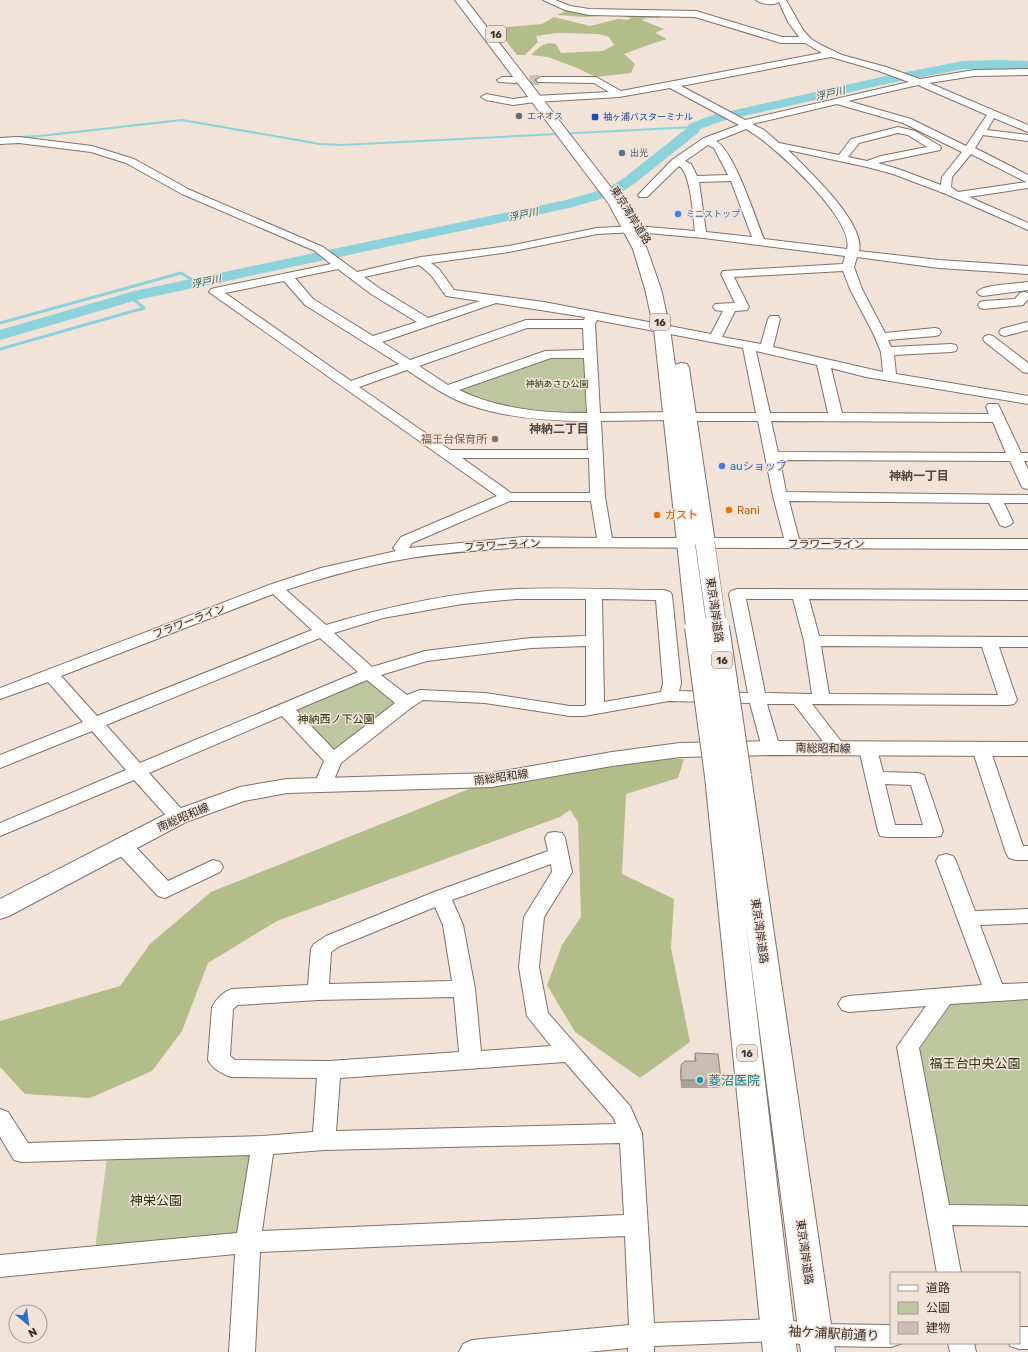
<svg xmlns="http://www.w3.org/2000/svg" width="1028" height="1352" font-family="Rubik,'Noto Sans JP',sans-serif">
	<rect width="100%" height="100%" fill="#f2e3d8"/>
	<g fill="#bec69f">
		<path d="M553,357H584L586,413L515,408L459,390Z"/>
		<path d="M368,678L398,703L334,754L293,710Z"/>
		<path d="M1028,995V1206H949L919,1050L952,1003Z"/>
		<path d="M263,1145L248,1242L94,1257L108,1150Z"/>
	</g>
	<g fill="#b2bd89">
		<path d="M567,10L660,17V18H647L641,20L664,29L655,33L667,39L648,45L624,54L635,64L631,73L596,77L577,68L548,57L531,55C539,47 544,41 556,44L561,53L603,51L614,45L609,37L598,34L557,33L536,36L538,42L525,55H517L496,28L542,24L554,17L590,26L618,19L627,20L632,18L617,15L585,17L557,15Z"/>
		<path d="M623,757L684,759L678,778L626,794L622,874L674,899L671,948L690,1042L640,1078L575,1032L547,985L562,945L581,917L578,822L570,810L560,817L277,921L208,963L182,1031L152,1071L90,1098L25,1094L0,1067V1021L120,986L150,944L211,892L469,789Z"/>
	</g>
	<g fill="none" stroke-linecap="round" stroke-linejoin="round">
		<path stroke="#8bd2da" stroke-width="2" d="M0,138L40,136L182,120L320,144L342,145L694,127"/>
		<g stroke="#8bd2da" stroke-width="3">
			<path d="M0,323L181,273L198,283"/>
			<path d="M0,349L144,308L131,297"/>
		</g>
		<path fill="#8bd2da" fill-rule="evenodd" d="M1001,60L1028,61V69H963L886,84L722,121L700,129L698,133L634,184L618,194L569,208L137,300L0,340V330L134,291L566,200L608,188L624,178L687,128L689,124L713,115L886,76L963,61Z"/>
		<path stroke="#ccbfb5" stroke-width="10" stroke-dasharray="10 4.5" stroke-linecap="butt" d="M515,80H541"/>
		<defs>
			<g id="minor">
				<path d="M543,0H555L570,6L589,9L696,11L782,37H799L788,22L779,2C774,6 761,4 756,0H786L803,30L811,39L821,45L842,55L886,67L920,79L974,70L1028,69V75L974,76L929,83L1028,125V132L994,118L987,130L1028,135V141L983,135L975,148L1028,175V188L969,197L1028,223V230L946,194L893,174L867,167L788,150C807,169 866,223 859,251L939,260L1028,266V274L939,268L857,257L854,267L862,289L885,333L935,328L939,329L941,332L939,335L935,336L888,340L891,347L951,344L956,345L957,348L956,351L951,352L894,355L896,374L1028,396V404L866,377L831,368L842,413L989,414L986,407L988,404H998L1021,453H1028V461H1024L1028,469V489L1023,488L1021,485L1010,461L780,460L786,492L1028,495V503H1004L1013,522L1010,525L1005,527L1000,525L989,503L789,501L799,539H1028V549L524,547C484,550 444,552 405,559C364,566 325,577 286,590L326,625C387,607 451,592 516,589C565,587 615,590 664,590L670,592L672,595L681,683L679,691L748,693L729,594L731,591L737,589L1028,590V600L809,599L819,636L1028,637V647H999L1017,700L1014,704L1008,705L812,704L847,749L844,753L838,755L832,753L794,704H767L780,748L777,752L771,754L765,752L762,748L750,703L669,701L584,716H570L485,703L423,700L412,707L341,763L330,789L323,791L316,789L314,785L324,761L282,716L149,773L185,813L187,817L185,821L178,823L171,821L134,780L0,836V823L126,770L92,731L0,768V755L83,722L48,682L0,699V688L269,585L321,568L396,551L393,548L401,537L497,496L209,292L211,289L215,288L331,264L315,251L182,194L126,163L91,152L19,143L0,144V138L19,137L92,146L134,159L190,190L323,247L357,272L421,257L509,246L597,228L636,226L695,231C693,217 691,172 679,166L647,197H639L638,195L673,159L704,138L739,125L670,88L619,97L535,102L513,105L486,100L481,97L486,94L513,99L535,96L609,92L594,83L538,82L536,80L541,77H596L621,91L822,53L805,43H781L695,17L589,15L565,10ZM831,57L879,71L909,82L745,120L681,86ZM918,85L987,115L966,146L911,119L848,101ZM837,104L903,123L962,152L942,177L941,185L901,170L878,163L940,150L941,148L940,146L915,131L898,127L851,139L839,155L779,143L764,130L752,124ZM746,129C771,142 856,220 847,249L764,239C755,217 734,151 716,141ZM898,133L908,135L927,147L881,156L867,161L848,157L859,143ZM708,145L714,148L728,175L697,176L691,164L685,161ZM971,154L1024,181L1027,182L958,192L951,187L952,177ZM731,181L752,237L706,232L699,182ZM636,232L704,238L845,256L843,264L723,271L721,274L735,303L715,304L713,307L715,310L723,311L711,334L544,302L454,290L439,269L431,263L509,252L597,234ZM419,265L431,275L446,296L480,301L428,318L379,288L364,277ZM338,269L371,294L417,322L373,336L313,299L295,278ZM843,271L850,289L874,335L881,352L883,372L773,347L780,319L778,316H770L768,319L761,344L722,337L735,311L747,310L749,307L734,277ZM284,281L305,305L399,364L351,381L225,293ZM496,303L585,317L584,320H526L410,360L382,342ZM597,320L743,348L756,413H688L683,414L681,417L683,420L688,421H758L773,496L784,538H612L605,497L601,421L672,420L677,419L679,416L677,413L672,412L600,413L595,324ZM527,328H583L584,350L545,351L448,385L419,366ZM756,351L817,365L828,413H770ZM551,358H584L587,413C542,413 499,409 459,390ZM407,370C427,383 446,397 469,405C507,418 547,421 587,421L588,450H450L359,387ZM771,421L993,422L1006,453L778,452ZM462,458H589L590,493H511ZM510,501H591L597,538L524,537L409,548L412,543ZM273,594L312,630L97,716L61,676ZM516,599H586V636L531,638L425,651L372,667L334,633L383,618L462,604ZM602,599L656,600L663,683L661,692L604,702ZM746,599H793L804,641L812,694L765,693ZM320,638L358,672L140,763L106,725ZM586,646V705L584,706H570L485,693L420,690L407,695L381,675L427,661L531,648ZM821,646L982,647L998,695L829,694ZM367,680L395,703L334,750L296,710Z"/>
				<path d="M502,77H515L520,80L515,83L499,82L497,80Z"/>
				<path d="M1028,282V290L983,296L979,295L977,292C983,284 1017,284 1028,282Z"/>
				<path d="M1024,292L1028,293V299L1023,305L984,309L980,308L978,305L980,302L984,301L1015,299L1020,293Z"/>
				<path d="M1028,322V330L1005,336L1001,335L999,332L1001,329Z"/>
				<path d="M989,335L993,336L1028,363V373L1023,372L985,342L983,339L985,336Z"/>
				<path d="M868,743L874,745L877,749L883,772L918,773L924,775L943,831L941,836L934,837H887L880,836L878,831L859,749L862,745ZM885,784L911,785L923,825H895Z"/>
				<path d="M981,743L987,745L990,749L1023,846H1028V860H1016L1009,858L1006,853L972,749L975,745Z"/>
				<path d="M555,832L562,833L565,838L572,872L544,917L539,967L548,1013L630,1106L642,1133L654,1323L777,1319L816,1324L891,1325V1343H901L900,1344L891,1347L816,1346L777,1341L654,1346V1352H628V1348L587,1352H459L463,1344L472,1340L629,1325L625,1236L260,1252L255,1352H229L235,1254L0,1277V1255L237,1233L250,1155L22,1162L14,1160L0,1137V1109L8,1112L28,1143L263,1136L313,1132L317,1078L231,1077C221,1073 213,1069 208,1060L212,1007C217,998 223,992 232,989L308,985L311,949L314,944L326,936L434,892L548,851L545,838L548,833ZM551,864L552,872L524,917L519,967L527,1016L551,1046L481,1051L475,989L463,925L452,900ZM435,907L443,925L452,981L329,984L331,952L340,946ZM454,997L459,1052L329,1061L235,1060L230,1056L233,1009L238,1005L318,1000ZM565,1062L613,1117L616,1124L336,1131L340,1078ZM620,1143L624,1215L262,1231L273,1154L324,1150Z"/>
				<path d="M122,839L129,840L168,881L213,860L220,862L223,867L220,872L165,898L158,896L115,850L112,845L115,840Z"/>
				<path d="M946,854L953,856L956,861L975,911L1028,909V923L980,925L1002,984L1028,983V999L950,1004L919,1048L949,1205L1028,1206V1226L952,1225L961,1273H937L897,1047L926,1006L849,1012L842,1010L838,1004L842,998L849,996L982,985L936,861L939,856Z"/>
				<path d="M1019,1327H1028V1349H1019L1010,1346L1009,1343H1019Z"/>
				<path d="M948,1343H974L976,1352H950Z"/>
			</g>
			<path id="major" d="M771,741L1028,742V756L771,755L680,757L612,766L492,787L287,793L244,801L186,822L9,916L0,919V899L170,812L240,787L287,779L492,773L612,752L680,743Z"/>
			<g id="highway">
				<path d="M455,0H466L623,203L647,249L661,289L670,329L675,365L681,363L687,364L689,368L715,543L712,547L705,549L698,547L708,626L704,630L697,632L690,630L686,626L654,329L645,289L633,249L609,204Z"/>
				<path d="M717,768L725,771L728,775L731,771L739,768L747,771L751,776L835,1352H801L746,923L797,1352H763L705,776L709,771Z"/>
			</g>
		</defs>
		<use href="#minor" stroke="#7f7168" stroke-width="2"/>
		<use href="#major" stroke="#7f7168" stroke-width="2"/>
		<use href="#highway" stroke="#7f7168" stroke-width="2"/>
		<use href="#minor" fill="#fff" fill-rule="evenodd"/>
		<use href="#major" fill="#fff" fill-rule="evenodd"/>
		<use href="#highway" fill="#fff" fill-rule="evenodd"/>
		<defs>
			<g id="highway-bridge-far1">
				<path d="M705,543L717,628"/>
				<path d="M697,626V628"/>
			</g>
			<g id="highway-bridge">
				<path d="M697,627L717,776"/>
				<path d="M717,627L739,776"/>
			</g>
		</defs>
		<use href="#highway-bridge-far1" stroke="#7f7168" stroke-width="20" stroke-linecap="butt"/>
		<use href="#highway-bridge" stroke="#7f7168" stroke-width="26" stroke-linecap="butt"/>
		<use href="#highway-bridge-far1" stroke="#fff" stroke-width="19"/>
		<use href="#highway-bridge" stroke="#fff" stroke-width="24"/>
	</g>
	<path fill="#aea298" d="M695,1053L721,1080V1088H681L680,1072L681,1065L694,1061Z"/>
	<path fill="#cabcb1" stroke="#8d847c" d="M695,1053L718,1054L721,1080H681V1065L685,1061H696Z"/>
	<g fill="#5c6f8a" stroke="#f2e3d8" stroke-width="1.5">
		<circle cx="519" cy="116" r="4"/>
		<circle cx="622" cy="153" r="4"/>
	</g>
	<rect fill="#1a4fb4" stroke="#f2e3d8" stroke-width="1.5" x="591" y="113" width="8" height="8" rx="2"/>
	<g fill="#3f7fe0" stroke="#f2e3d8" stroke-width="1.5">
		<circle cx="678" cy="214" r="4"/>
		<circle cx="722" cy="466" r="4"/>
	</g>
	<circle fill="#8d6e63" stroke="#f2e3d8" stroke-width="1.5" cx="495" cy="439" r="4"/>
	<g fill="#e8710a" stroke="#f2e3d8" stroke-width="1.5">
		<circle cx="729" cy="510" r="4"/>
		<circle cx="657" cy="515" r="4"/>
	</g>
	<circle fill="#0f9aa8" stroke="#f2e3d8" stroke-width="1.5" cx="700" cy="1080" r="4"/>
	<g text-anchor="middle" stroke-width="3" stroke-linejoin="round" paint-order="stroke">
		<g font-size="9" fill="#4e5e75" stroke="#f2e3d8" text-anchor="start">
			<text x="527" y="119">エネオス</text>
			<text x="630" y="156">出光</text>
		</g>
		<g font-size="9" fill="#164399" stroke="#f2e3d8" text-anchor="start">
			<text x="603" y="120">袖ヶ浦バスターミナル</text>
		</g>
		<g font-size="9" fill="#366cbe" stroke="#f2e3d8" text-anchor="start">
			<text x="686" y="217">ミニストップ</text>
		</g>
		<g font-size="9" fill="#2e350c" stroke="#f2e3d8">
			<text x="557" y="387">神納あさひ公園</text>
		</g>
		<g fill="#f2e3d8" stroke="#6c645e" stroke-width="1">
			<rect x="486" y="26" width="20" height="16" rx="3"/>
			<rect x="650" y="314" width="20" height="16" rx="3"/>
			<rect x="712" y="652" width="20" height="16" rx="3"/>
			<rect x="737" y="1045" width="20" height="16" rx="3"/>
		</g>
		<g font-size="10" font-weight="bold" fill="#332d29">
			<text x="496" y="38">16</text>
			<text x="660" y="326">16</text>
			<text x="722" y="664">16</text>
			<text x="747" y="1057">16</text>
		</g>
		<g font-size="10" font-style="italic" fill="#1d595f" stroke="#f2e3d8">
			<text transform="translate(830 93) rotate(-13)" y="4">浮戸川</text>
			<text transform="translate(523 214) rotate(-12)" y="4">浮戸川</text>
			<text transform="translate(206 281) rotate(-12)" y="4">浮戸川</text>
		</g>
		<g font-size="11" fill="#332d29" stroke="#f2e3d8">
			<text transform="translate(631 215) rotate(58)" y="4">東京湾岸道路</text>
			<text x="826" y="548">フラワーライン</text>
			<text transform="translate(502 545) rotate(-3)" y="4">フラワーライン</text>
			<text transform="translate(715 610) rotate(82)" y="4">東京湾岸道路</text>
			<text transform="translate(189 621) rotate(-21)" y="4">フラワーライン</text>
			<text transform="translate(823 748) rotate(1)" y="4">南総昭和線</text>
			<text transform="translate(501 777) rotate(-8)" y="4">南総昭和線</text>
			<text transform="translate(183 817) rotate(-23)" y="4">南総昭和線</text>
			<text transform="translate(760 931) rotate(82)" y="4">東京湾岸道路</text>
			<text transform="translate(805 1252) rotate(82)" y="4">東京湾岸道路</text>
		</g>
		<g font-size="11" fill="#785e54" stroke="#f2e3d8" text-anchor="end">
			<text x="487" y="443">福王台保育所</text>
		</g>
		<g font-size="11" fill="#366cbe" stroke="#f2e3d8" text-anchor="start">
			<text x="730" y="470">auショップ</text>
		</g>
		<g font-size="11" fill="#c56008" stroke="#f2e3d8" text-anchor="start">
			<text x="737" y="514">Rani</text>
			<text x="665" y="519">ガスト</text>
		</g>
		<g font-size="11" fill="#2e350c" stroke="#f2e3d8">
			<text x="336" y="723">神納西ノ下公園</text>
		</g>
		<g font-size="12" font-weight="bold" fill="#53473d" stroke="#f2e3d8">
			<text x="559" y="433">神納二丁目</text>
			<text x="919" y="480">神納一丁目</text>
		</g>
		<g font-size="13" fill="#2e350c" stroke="#f2e3d8">
			<text x="975" y="1068">福王台中央公園</text>
			<text x="156" y="1205">神栄公園</text>
		</g>
		<g font-size="13" fill="#0d838f" stroke="#f2e3d8" text-anchor="start">
			<text x="708" y="1085">菱沼医院</text>
		</g>
		<g font-size="13" fill="#332d29" stroke="#f2e3d8">
			<text transform="translate(834 1333) rotate(3)" y="5">袖ケ浦駅前通り</text>
		</g>
	</g>
	<rect x="890" y="1272" width="130" height="72" fill="#f2e3d8" stroke="#a69a92"/>
	<rect x="898" y="1285" width="20" height="6" fill="#ffffff" stroke="#a69a92"/>
	<text x="926" y="1292" font-size="12" fill="#332d29">道路</text>
	<rect x="898" y="1302" width="20" height="12" fill="#bec69f" stroke="#a69a92"/>
	<text x="926" y="1312" font-size="12" fill="#332d29">公園</text>
	<rect x="898" y="1322" width="20" height="12" fill="#cabcb1" stroke="#a69a92"/>
	<text x="926" y="1332" font-size="12" fill="#332d29">建物</text>
	<g transform="translate(28 1324) rotate(151)"><circle r="19" fill="#f2e3d8" stroke="#a69a92"/>
	<path d="M0-3L7 15L0 10L-7 15Z" fill="#2971c1"/>
	<text y="-6" font-size="11" font-weight="bold" text-anchor="middle" fill="#332d29">N</text>
	</g>
</svg>
